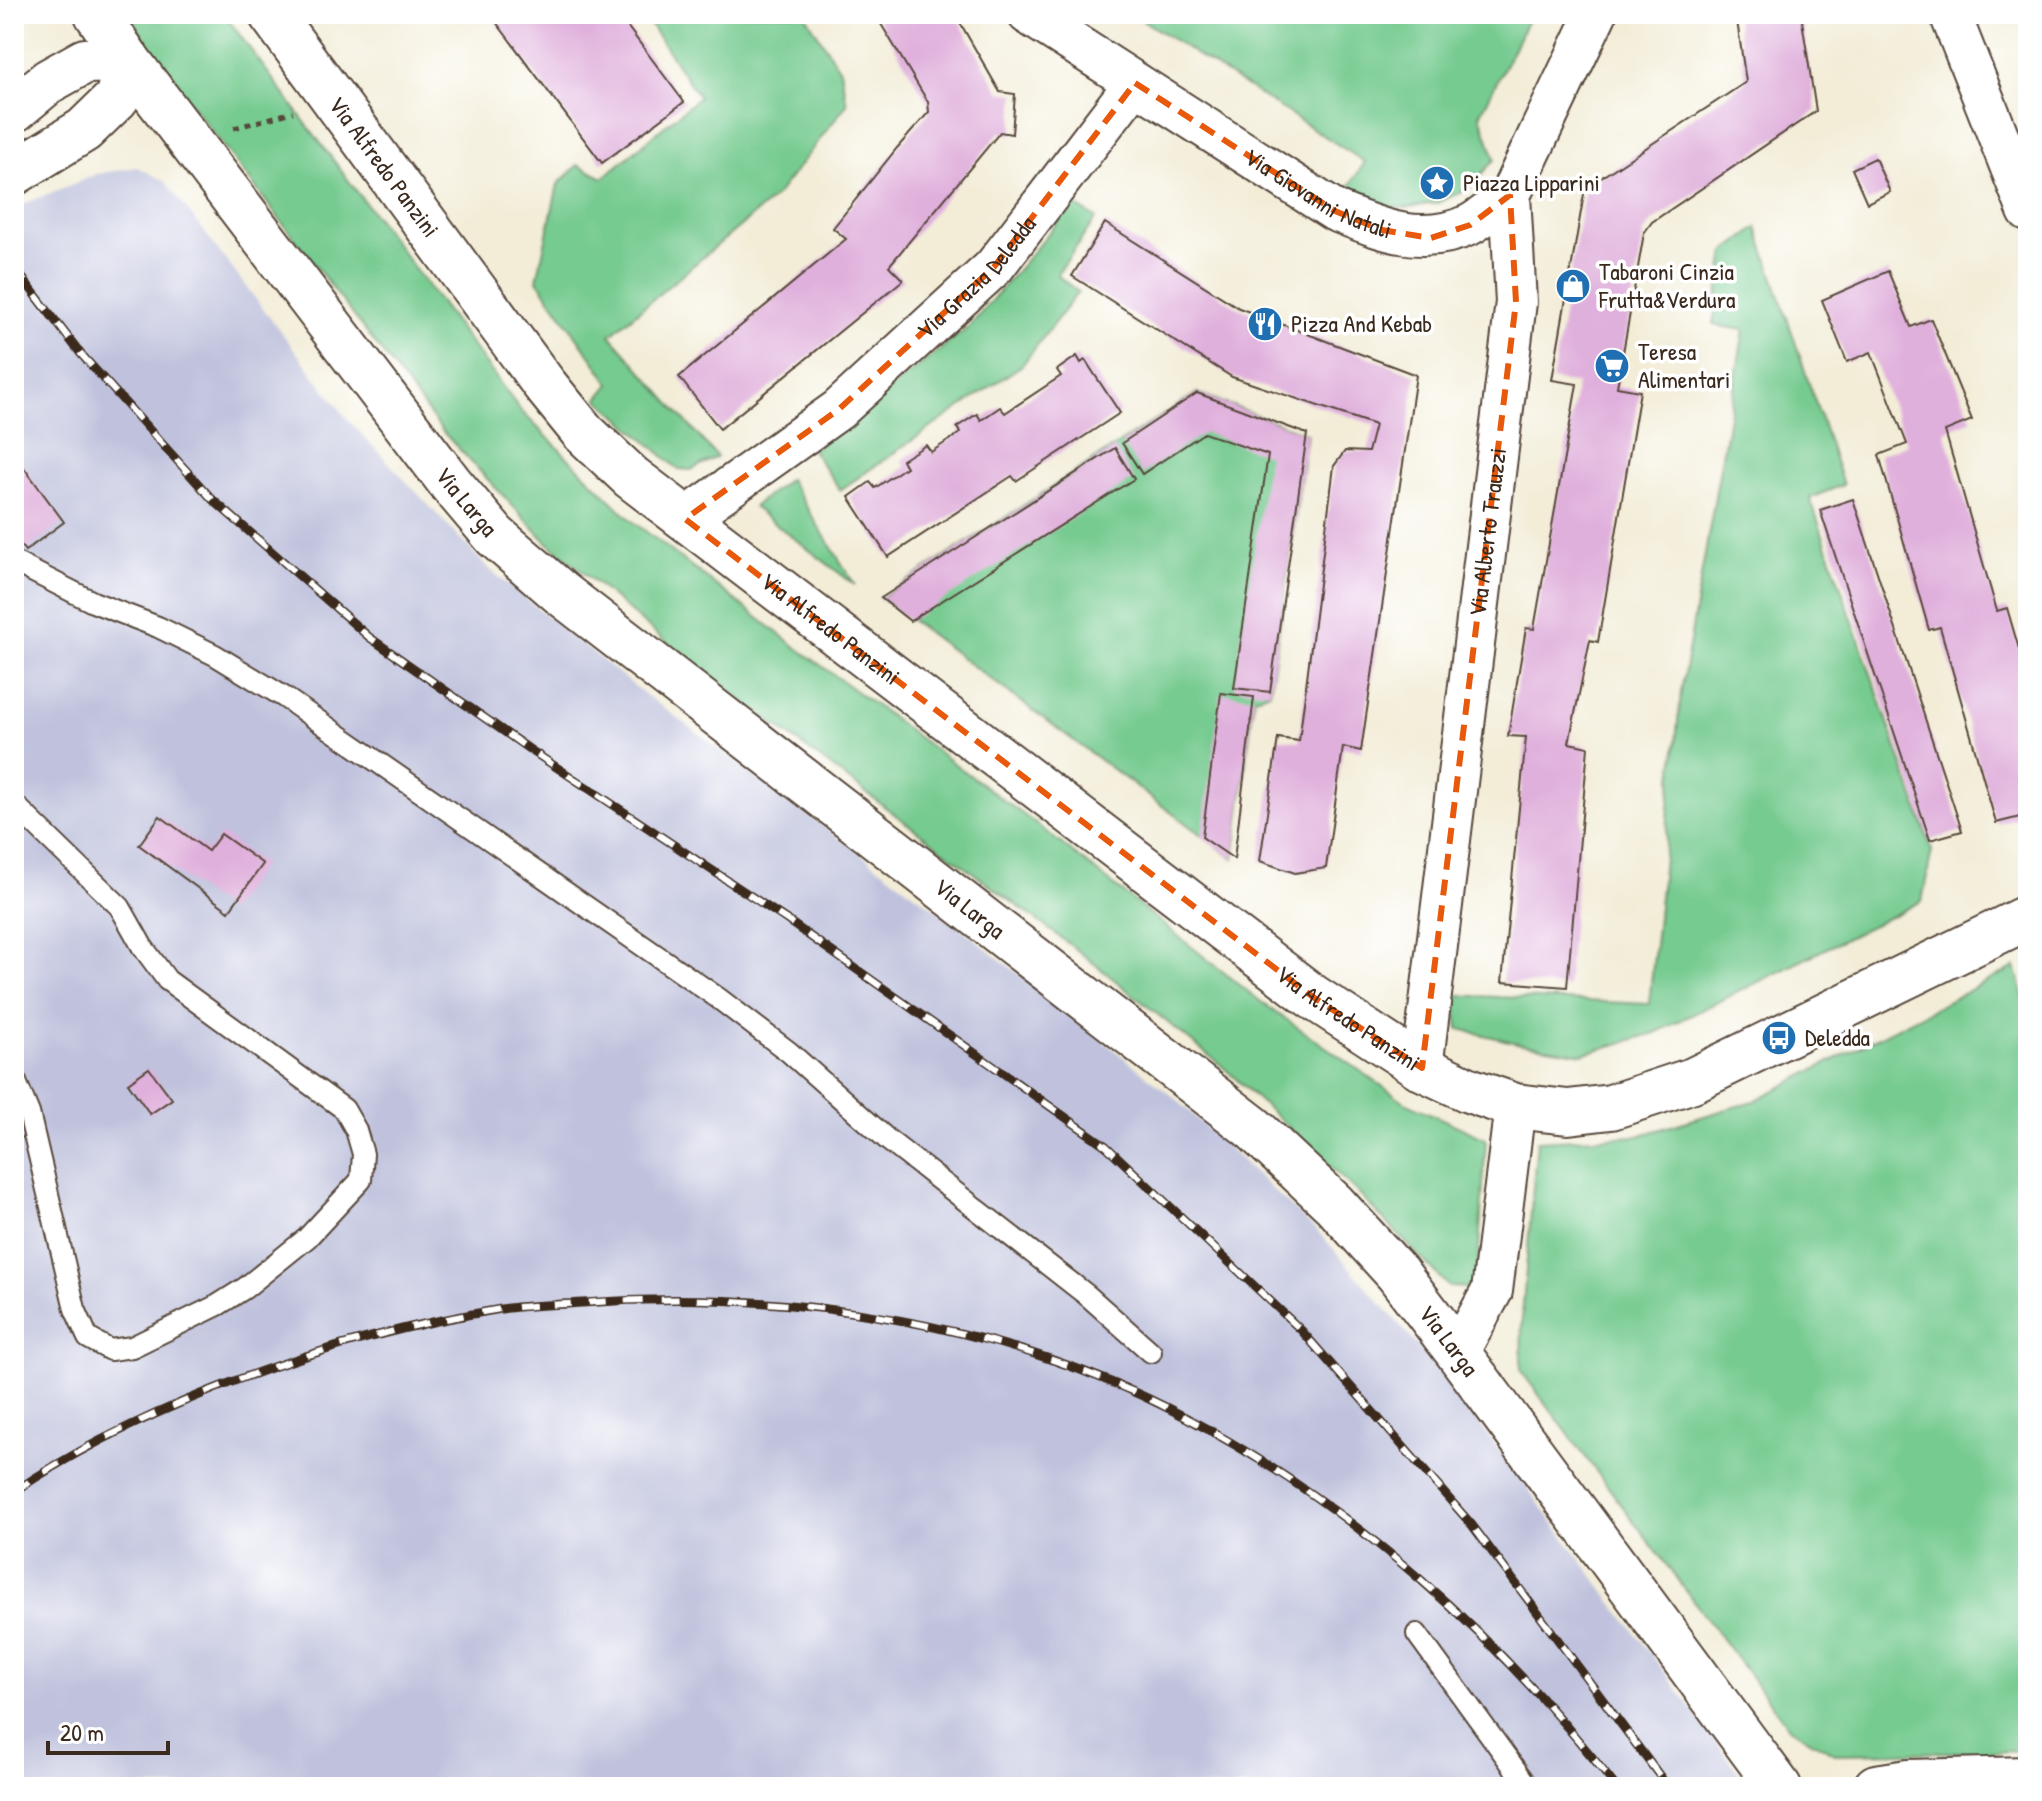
<svg xmlns="http://www.w3.org/2000/svg" width="2042" height="1801" font-family="'Patrick Hand',sans-serif">
	<rect width="100%" height="100%" fill="#fff"/>
	<filter id="ink" filterUnits="userSpaceOnUse"><feTurbulence type="fractalNoise" baseFrequency=".0125" numOctaves="2"/><feDisplacementMap in="SourceGraphic" scale="16" xChannelSelector="R" yChannelSelector="G"/><feConvolveMatrix kernelMatrix="1 2 1 2 8 2 1 2 1" color-interpolation-filters="sRGB"/></filter>
	<filter id="wash" filterUnits="userSpaceOnUse"><feTurbulence type="fractalNoise" baseFrequency=".006" numOctaves="4" result="noise"/><feDisplacementMap in="SourceGraphic" scale="32" xChannelSelector="R" yChannelSelector="G"/><feGaussianBlur stdDeviation="1.8" result="paint"/><feColorMatrix in="noise" values="0 0 0 0 0 0 0 0 0 0 0 0 0 0 0 0 0 1.4 0 .05"/><feComposite in="paint" operator="in"/></filter>
	<g filter="url(#wash)">
		<rect width="100%" height="100%" fill="#f3edd8"/>
		<path fill="#c0c2dd" d="M137,167L165,181L350,422L489,569L638,689L958,926L1175,1098L1323,1237L1444,1376L1750,1787H14V208L97,174Z"/>
		<g fill="#76cb90" stroke="#587a57" stroke-width="2">
			<path d="M128,14H224L521,411L631,520L796,647L1044,830L1260,1001L1405,1102L1486,1139L1477,1279L1467,1288L1449,1287L1350,1185L1222,1066L1081,953L685,658L546,541L444,433L174,82Z"/>
			<path d="M643,14H805L840,70L847,104L776,196L610,335L717,457L691,470L678,469L598,399L610,384L537,280L558,184L578,165L603,178L699,97Z"/>
			<path d="M1133,14H1531L1480,115L1495,159L1468,189L1437,203L1406,208L1375,205L1348,188L1365,162Z"/>
			<path d="M1073,204L1096,218L1057,275L1078,292L1022,365L840,490L812,450L970,326Z"/>
			<path d="M1757,228L1843,485L1810,498L1932,850L1922,901L1655,1033L1583,1054L1517,1043L1459,1029L1454,995L1649,1004L1681,692L1744,330L1713,325L1725,252Z"/>
			<path d="M1197,393L1307,434L1270,692L1254,698L1234,859L881,598Z"/>
			<path d="M789,479L855,585L753,507Z"/>
			<path d="M2015,967L2028,1010V1751L1835,1754L1789,1728L1521,1371L1522,1316L1537,1141L1638,1136L1754,1101Z"/>
		</g>
		<g id="blocks">
			<g fill="#e0b0dc">
				<path d="M490,14H618L684,102L602,163Z"/>
				<path d="M875,14H955L1000,92L1015,94L1012,134L1000,132L889,266L903,280L720,429L679,377L846,239L833,228L897,148L929,112L928,102Z"/>
				<path d="M1736,14H1801L1816,111L1652,222L1644,233L1617,387L1640,391L1598,642L1590,640L1569,743L1588,747L1567,987L1502,982L1526,737L1508,736L1526,628L1534,629L1577,384L1552,380L1585,188L1746,82Z"/>
				<path d="M1875,158L1890,192L1867,203L1852,169Z"/>
				<path d="M1105,223L1239,308L1416,375L1361,751L1343,747L1326,868L1295,873L1260,861L1278,738L1299,741L1334,466L1345,451L1368,452L1375,425L1232,377L1072,276Z"/>
				<path d="M1888,271L1911,327L1931,319L1972,420L1945,431L1997,611L2007,608L2028,680V815L1996,823L1940,627L1929,630L1879,455L1907,444L1871,352L1847,362L1822,300Z"/>
				<path d="M1077,356L1081,363L1085,360L1120,413L1016,481L1012,476L888,557L849,497L870,482L875,488L906,467L902,460L926,445L931,452L960,433L957,427L977,414L981,420L1000,407L1005,413L1061,376L1057,370Z"/>
				<path d="M1197,393L1307,434L1270,692L1234,688L1268,455L1204,433L1142,474L1122,443Z"/>
				<path d="M1115,448L1134,479L910,621L881,598Z"/>
				<path d="M14,454L64,522L25,551L14,536Z"/>
				<path d="M1853,499L1962,831L1930,840L1820,510Z"/>
				<path d="M1221,693L1254,697L1234,859L1202,837Z"/>
				<path d="M160,816L208,851L221,834L263,864L229,911L139,845Z"/>
				<path d="M149,1068L172,1099L150,1114L128,1083Z"/>
				<path d="M14,1095L30,1134L14,1141Z"/>
			</g>
		</g>
	</g>
	<g filter="url(#ink)">
		<use href="#blocks" fill-opacity="0" stroke="#57473a" stroke-width="2"/>
		<g fill="none" stroke-linecap="round" stroke-linejoin="round">
			<defs>
				<g id="service">
					<path d="M14,562L93,602L158,627L215,655L284,697L718,998L789,1052L888,1140L1088,1296L1151,1352"/>
					<path d="M14,804L120,907L142,946L167,980L344,1109L356,1130L363,1154L361,1180L307,1238L245,1288L218,1305L132,1347L110,1350L88,1338L75,1309L29,1113L14,1077"/>
					<path d="M1417,1634L1528,1787"/>
				</g>
				<g id="minor">
					<path id="s1" d="M1028,14L1335,211C1380,229 1421,247 1469,225C1483,218 1497,205 1510,195"/>
					<path d="M1950,14L2028,211"/>
					<path id="s2" d="M685,519L838,410L994,267L1135,83"/>
					<path id="s3" d="M1422,1068L1516,302L1510,195L1596,14"/>
					<path d="M1458,1353L1492,1291L1515,1106"/>
				</g>
				<g id="tertiary">
					<path id="s4" d="M97,14L128,60L451,484L495,536L561,593L1253,1128L1334,1204L1397,1273L1458,1353L1779,1787"/>
					<path id="s5" d="M271,14L544,384L583,432L631,477L1313,997L1422,1068L1469,1090L1515,1106L1568,1112L1611,1107L1693,1080L2028,917"/>
					<path d="M14,110L49,81L85,61L128,60"/>
					<path d="M14,173L84,130L117,98L128,60"/>
					<path d="M1876,1787L1908,1782L2028,1779"/>
				</g>
			</defs>
			<use href="#service" stroke="#57473a" stroke-width="24"/>
			<use href="#minor" stroke="#57473a" stroke-width="44"/>
			<use href="#tertiary" stroke="#57473a" stroke-width="48"/>
			<path stroke="#57473a" stroke-width="5" stroke-dasharray="6 6" stroke-linecap="butt" d="M234,128L293,112"/>
			<use href="#service" stroke="#fff" stroke-width="20"/>
			<use href="#minor" stroke="#fff" stroke-width="40"/>
			<use href="#tertiary" stroke="#fff" stroke-width="44"/>
			<defs>
				<g id="rail">
					<path d="M14,267L81,354L212,499L369,637L529,749L787,920L1106,1146L1301,1330L1472,1525L1668,1787"/>
					<path d="M14,1492C76,1449 144,1417 214,1389C307,1352 403,1325 501,1309C528,1305 555,1305 582,1303C784,1288 1007,1322 1187,1418C1355,1507 1500,1638 1616,1787"/>
				</g>
			</defs>
			<use href="#rail" stroke="#3b2a1e" stroke-width="9"/>
			<use href="#rail" stroke="#fff" stroke-width="6" stroke-dasharray="18" stroke-linecap="butt"/>
		</g>
	</g>
	<path fill="none" stroke="#e8590c" stroke-width="6" stroke-dasharray="16 10" stroke-linejoin="round" d="M1135,83L1335,211L1382,230L1431,238L1470,225L1510,195L1516,302L1422,1068L1313,997L685,519L838,410L994,267Z"/>
	<defs>
		<symbol id="sight-disc" viewBox="-11 -11 22 22"><circle r="9.5" fill="#1f6fb2" stroke="#fff"/><path d="M0-6L1.8-2.2L6-1.7L2.9 1.2L3.7 5.4L0 3.3L-3.7 5.4L-2.9 1.2L-6-1.7L-1.8-2.2Z" fill="#fff"/></symbol>
		<symbol id="shop-disc" viewBox="-11 -11 22 22"><circle r="9.5" fill="#1f6fb2" stroke="#fff"/><path d="M-5-2.5h2.3a2.7 3.5 0 0 1 5.4 0H5L5.5 6h-11ZM-1.5-2.5h3a1.5 2.3 0 0 0-3 0Z" fill="#fff"/></symbol>
		<symbol id="restaurant-disc" viewBox="-11 -11 22 22"><circle r="9.5" fill="#1f6fb2" stroke="#fff"/><path d="M-5-6h1v4h1v-4h1v4h1v-4h1v5L-1.5 .5V6h-2V.5L-5-1ZM5-6V6H3V1.5H1.5Q1.5-4 5-6Z" fill="#fff"/></symbol>
		<symbol id="supermarket-disc" viewBox="-11 -11 22 22"><circle r="9.5" fill="#1f6fb2" stroke="#fff"/><path d="M-6-5.5h2.5l.6 2H6L4.5 2H-2.5L-4.4-4H-6ZM-1.5 3.2a1.3 1.3 0 1 0 .1 0ZM3 3.2a1.3 1.3 0 1 0 .1 0Z" fill="#fff"/></symbol>
		<symbol id="bus-disc" viewBox="-11 -11 22 22"><circle r="9.5" fill="#1f6fb2" stroke="#fff"/><path d="M-5-6H5V4H4V6H2V4H-2V6H-4V4H-5ZM-3.5-4V0h7V-4ZM-3.5 1.2v1.5H-2V1.2ZM2 1.2v1.5H3.5V1.2Z" fill="#fff"/></symbol>
	</defs>
	<g fill-rule="evenodd">
		<use href="#sight-disc" x="1417" y="163" width="40" height="40"/>
		<use href="#shop-disc" x="1553" y="266" width="40" height="40"/>
		<use href="#restaurant-disc" x="1245" y="304" width="40" height="40"/>
		<use href="#supermarket-disc" x="1592" y="346" width="40" height="40"/>
		<use href="#bus-disc" x="1759" y="1018" width="40" height="40"/>
	</g>
	<g text-anchor="middle" stroke-width="7" stroke-linejoin="round" paint-order="stroke">
		<g font-size="24" fill="#3b2a1e" stroke="#fff">
			<text dy="8" stroke="none"><textPath href="#s5" startOffset="190">Via Alfredo Panzini</textPath></text>
			<text dy="8" stroke="none"><textPath href="#s1" startOffset="342">Via Giovanni Natali</textPath></text>
			<text dy="8" stroke="none"><textPath href="#s2" startOffset="380">Via Grazia Deledda</textPath></text>
			<text dy="8" stroke="none"><textPath href="#s4" startOffset="612">Via Larga</textPath></text>
			<text dy="8" stroke="none"><textPath href="#s3" startOffset="540">Via Alberto Trauzzi</textPath></text>
			<text dy="8" stroke="none"><textPath href="#s5" startOffset="838">Via Alfredo Panzini</textPath></text>
			<text dy="8" stroke="none"><textPath href="#s4" startOffset="1260">Via Larga</textPath></text>
			<text dy="8" stroke="none"><textPath href="#s5" startOffset="1486">Via Alfredo Panzini</textPath></text>
			<text dy="8" stroke="none"><textPath href="#s4" startOffset="1908">Via Larga</textPath></text>
		</g>
		<g font-size="24" fill="#3b2a1e" stroke="#fff" text-anchor="start">
			<text x="1463" y="191">Piazza Lipparini</text>
			<text x="1599" y="280">Tabaroni Cinzia<tspan x="1599" dy="28">Frutta&amp;Verdura</tspan></text>
			<text x="1291" y="332">Pizza And Kebab</text>
			<text x="1638" y="360">Teresa<tspan x="1638" dy="28">Alimentari</tspan></text>
			<text x="1805" y="1046">Deledda</text>
		</g>
	</g>
	<rect width="2042" height="1801" fill="none" stroke="#fff" stroke-width="48"/>
	<path d="M48 1741v12h120v-12" fill="none" stroke="#3b2a1e" stroke-width="4"/>
	<text x="60" y="1741" font-size="24" fill="#3b2a1e" stroke="#ffffff" stroke-width="6" paint-order="stroke">20 m</text>
</svg>
